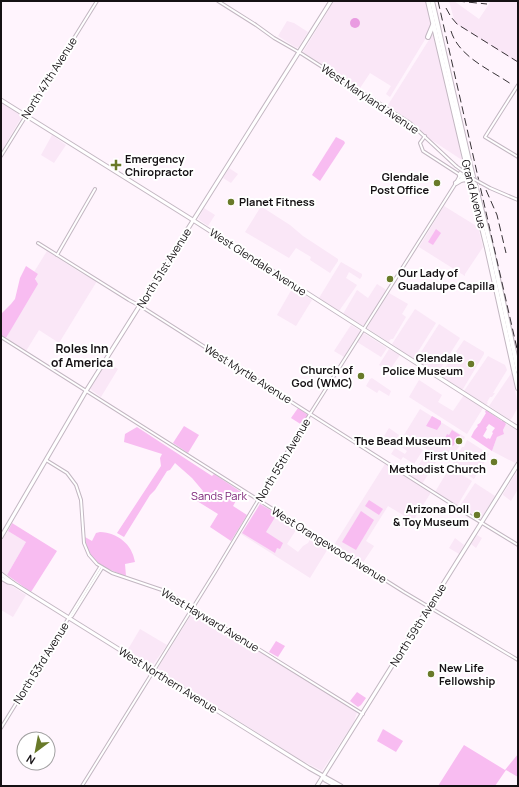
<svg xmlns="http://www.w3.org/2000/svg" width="519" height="787" font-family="Manrope,sans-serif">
	<rect width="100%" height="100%" fill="#fff4fd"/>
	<g fill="#fae7f7">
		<path d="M334,1H427L432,28L390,97L386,94L391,86L370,73L360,88L303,52Z"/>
		<path d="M449,1H454L479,19L491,1H518V63L455,23Z"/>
		<path d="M287,21L294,23L308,32L298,48L295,47L278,36Z"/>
		<path d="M432,35H434L436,40L454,116L462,160L430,139L414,124L388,105Z"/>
		<path d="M1,103L20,115L21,118L1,152Z"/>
		<path d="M52,135L66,145L54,163L41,155Z"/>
		<path d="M229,168L238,174L231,183L223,178Z"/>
		<path d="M444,206L478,227L483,247L465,274V276L419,247Z"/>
		<path d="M262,207L290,225L303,236L338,259V261L330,273L310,260L311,257L296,248L289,258L245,232L260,208Z"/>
		<path d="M204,208L215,215L208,226L198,219Z"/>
		<path d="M47,251L81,273L97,281L59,343L39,330L26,351L6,339L38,274L34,272Z"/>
		<path d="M341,262L362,274V276L360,279L349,272L346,278L357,285L339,311L319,298Z"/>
		<path d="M377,284L385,289L386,291L364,325H362L343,314L357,290L368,298Z"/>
		<path d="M293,287L312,300L296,326L277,315Z"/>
		<path d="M389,293L408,304L402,314L406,317L393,339H391L389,341L390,343L367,328Z"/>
		<path d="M415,309L436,323L414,358L413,359L392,344Z"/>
		<path d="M439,324L460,338L437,374L416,360Z"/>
		<path d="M351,325L387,348L381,357L354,340L344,357L334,351Z"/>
		<path d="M464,340L484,352V354L463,389H461L440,375Z"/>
		<path d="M389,349L400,355L389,371L379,365Z"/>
		<path d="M488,356L505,365L507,370L493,393H495L492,397H490L487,402L488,403L486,405L464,391Z"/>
		<path d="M107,362L118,369L101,397L90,389Z"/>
		<path d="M512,372L518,407L512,418L510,420L489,406Z"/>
		<path d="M372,378L391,391L389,396L379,390L377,393L366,386L370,379Z"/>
		<path d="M419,380L442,395L438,402L453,411L464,395L483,408L467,434L409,397Z"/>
		<path d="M420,409L465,437L449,462L411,440L410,437L406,434L405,436L404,435Z"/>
		<path d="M506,424L518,430V459L515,463L492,451L497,437L504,433L503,430Z"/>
		<path d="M389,428L399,435L394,442L384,436Z"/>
		<path d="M402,437L423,450L414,464L403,457L401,460L391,454L395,448L405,454L407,451L397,444Z"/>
		<path d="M467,440L489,454L474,479L452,465L462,447H464Z"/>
		<path d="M425,452H427L438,459L422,484L410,476L412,475L425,455L424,454Z"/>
		<path d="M385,464L430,492V494L413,521L388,506L366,541L374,546L362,564L335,547L334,545Z"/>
		<path d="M450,467L472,481L457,506L435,492Z"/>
		<path d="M518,470V489L511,501L503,495V494Z"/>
		<path d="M475,483L495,496L480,520L459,507Z"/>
		<path d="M260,504L298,527L287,544L298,552L303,546L308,543L312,536L329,547L310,578L241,534Z"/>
		<path d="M8,531L26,542L7,575L1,572V542Z"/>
		<path d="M477,535L482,538L476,548L471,544Z"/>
		<path d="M455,538L464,545L459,554L449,548Z"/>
		<path d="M1,579L26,595L13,617L1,610Z"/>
		<path d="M195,611L357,712L354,722L322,771L299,759L158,670V668L193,612Z"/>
		<path d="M140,629L167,645L152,666L127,651Z"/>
	</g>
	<g fill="#f8bcf1" fill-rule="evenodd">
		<path d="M336,137L344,141L345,143L320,181L312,175Z"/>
		<path d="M436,229L441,233L433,245L428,242Z"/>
		<path d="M26,266L38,274L35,279L38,284L6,338L1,335V314L11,304L15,299L20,278Z"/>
		<path d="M298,408L308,415L302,425L291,418Z"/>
		<path d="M486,410L502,421L503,420L506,424L503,430L504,434L497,437L492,451L471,437L474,431L478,426L477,425L480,423L486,413L485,412ZM489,424L495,428L492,432L493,433L490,439L488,438L487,439L483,436L487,429L486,428Z"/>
		<path d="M432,416L441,421V424L437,430L426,426Z"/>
		<path d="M184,426L199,435L188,453L173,443Z"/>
		<path d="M137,427L212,476L214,474L241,492L233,506L247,515L231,541L210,527L218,514L197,501L203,491L192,478L175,463L170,470L167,471L155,490L150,495L124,537L117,533L161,466L160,458L162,454L124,442L125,434Z"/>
		<path d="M452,430L460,435L453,446L444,440L447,434L449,435Z"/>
		<path d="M369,500L383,509L379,515L365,506Z"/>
		<path d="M260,504L277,514L266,532L283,543L280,549L277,548L275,553L242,533Z"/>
		<path d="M361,511L374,520L356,550L342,542Z"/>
		<path d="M12,523L57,551L31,592L7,575L26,542L8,531Z"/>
		<path d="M100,532C118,533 132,544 135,562L125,564L126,576C106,569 87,561 85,537L92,541L96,533Z"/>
		<path d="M276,641L285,646L278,657L269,652Z"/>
		<path d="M357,692L366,698L361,705L358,707L350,701Z"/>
		<path d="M383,729L403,741L396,752L377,741Z"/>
		<path d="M464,745L505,770L518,754V777L506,770L495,786H438Z"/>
	</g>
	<circle fill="#e99be1" cx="355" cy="23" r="5"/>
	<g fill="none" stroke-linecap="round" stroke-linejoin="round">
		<defs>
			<g id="minor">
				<path d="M218,1L256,25L274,38L302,54L410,123L456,166"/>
				<path d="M518,85L485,137L518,157"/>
				<path d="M1,156L97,1"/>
				<path d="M490,188L518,200"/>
				<path d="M38,243L129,300L142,307L469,515L518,545"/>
				<path d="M57,255L95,189"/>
				<path d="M1,337L404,592L518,660"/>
				<path d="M46,460L67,473L76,485L81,500L84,543L89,555L97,564L112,573L165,591L363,714"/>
				<path d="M69,618L72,616L102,568"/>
				<path d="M1,728L100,567"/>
				<path d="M82,786L215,572L310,414L456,183L460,175L423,151L420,143L425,136"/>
			</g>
			<g id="major">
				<path d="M1,100L196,222L518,428"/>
				<path d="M1,537L86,391L331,1"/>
				<path d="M1,574L13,583L309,768L341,786"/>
				<path d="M1,578L8,582L13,583"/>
				<path d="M323,776L325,780L336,786"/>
				<path d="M317,786L518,464"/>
			</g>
			<g id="highway">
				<path d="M428,1L466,163L487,248L518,388"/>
				<path d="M432,1L469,161L491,247L518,370"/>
				<path d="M428,37L433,25"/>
				<path d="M464,164V168L460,175L470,183"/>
				<path d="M456,183L461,180L465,179"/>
			</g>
		</defs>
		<use href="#minor" stroke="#c3b7c2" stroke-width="4"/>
		<use href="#major" stroke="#c3b7c2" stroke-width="5"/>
		<use href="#highway" stroke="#c3b7c2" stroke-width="6"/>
		<use href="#minor" stroke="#fff" stroke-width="2"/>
		<use href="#major" stroke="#fff" stroke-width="3"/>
		<use href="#highway" stroke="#fff" stroke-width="4"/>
		<g stroke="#373236" stroke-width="1" stroke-dasharray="8 4" stroke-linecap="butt">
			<path d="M438,1L518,353"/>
			<path d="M457,1L487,4"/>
			<path d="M446,8L451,17L457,24L518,62"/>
			<path d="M451,31C459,57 489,69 511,84"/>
			<path d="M486,190L497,215L506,253"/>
		</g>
		<defs>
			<path id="minor-bridge" d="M456,166L472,178L490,188"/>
		</defs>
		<use href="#minor-bridge" stroke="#c3b7c2" stroke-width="4" stroke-linecap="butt"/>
		<use href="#minor-bridge" stroke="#fff" stroke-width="2"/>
	</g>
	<g fill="#697a29" stroke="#fff" stroke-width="1.5">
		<path d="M114 159h4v4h4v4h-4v4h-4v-4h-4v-4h4z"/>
		<circle cx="437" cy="183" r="4"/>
		<circle cx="231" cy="202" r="4"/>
		<circle cx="390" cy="279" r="4"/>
		<circle cx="471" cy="364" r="4"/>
		<circle cx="361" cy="376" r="4"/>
		<circle cx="459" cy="441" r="4"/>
		<circle cx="494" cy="462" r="4"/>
		<circle cx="477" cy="515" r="4"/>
		<circle cx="431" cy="674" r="4"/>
	</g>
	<g text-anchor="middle" stroke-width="4" stroke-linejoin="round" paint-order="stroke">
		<g font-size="11" fill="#151114" stroke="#fff">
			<text transform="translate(49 78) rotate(-58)" y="4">North 47th Avenue</text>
			<text transform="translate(370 99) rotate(34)" y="4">West Maryland Avenue</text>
			<text transform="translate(474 194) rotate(76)" y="4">Grand Avenue</text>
			<text transform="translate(258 262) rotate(33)" y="4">West Glendale Avenue</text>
			<text transform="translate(164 268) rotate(-58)" y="4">North 51st Avenue</text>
			<text transform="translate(248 374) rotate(32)" y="4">West Myrtle Avenue</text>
			<text transform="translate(283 460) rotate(-59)" y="4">North 55th Avenue</text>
			<text transform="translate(329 545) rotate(32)" y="4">West Orangewood Avenue</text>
			<text transform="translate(210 620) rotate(31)" y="4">West Hayward Avenue</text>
			<text transform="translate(418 625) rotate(-58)" y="4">North 59th Avenue</text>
			<text transform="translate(41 663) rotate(-58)" y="4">North 53rd Avenue</text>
			<text transform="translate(168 680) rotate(32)" y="4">West Northern Avenue</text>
		</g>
		<g font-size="11" font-weight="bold" fill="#151114" stroke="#fff" text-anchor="end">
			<text x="125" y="163" text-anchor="start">Emergency<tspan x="125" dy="13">Chiropractor</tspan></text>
			<text x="429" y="181">Glendale<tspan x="429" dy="13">Post Office</tspan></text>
			<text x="239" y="206" text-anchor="start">Planet Fitness</text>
			<text x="398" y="277" text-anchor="start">Our Lady of<tspan x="398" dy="13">Guadalupe Capilla</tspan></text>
			<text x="463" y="362">Glendale<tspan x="463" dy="13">Police Museum</tspan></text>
			<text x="353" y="374">Church of<tspan x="353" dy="13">God (WMC)</tspan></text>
			<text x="451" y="445">The Bead Museum</text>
			<text x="486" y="460">First United<tspan x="486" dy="13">Methodist Church</tspan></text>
			<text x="469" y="513">Arizona Doll<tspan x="469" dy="13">&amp; Toy Museum</tspan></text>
			<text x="439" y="672" text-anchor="start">New Life<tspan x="439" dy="13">Fellowship</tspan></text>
		</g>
		<g font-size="11" fill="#781e74" stroke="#fff">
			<text x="219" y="500">Sands Park</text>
		</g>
		<g font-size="12" font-weight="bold" fill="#151114" stroke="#fff">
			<text x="82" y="353">Roles Inn<tspan x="82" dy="14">of America</tspan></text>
		</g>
	</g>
	<rect width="519" height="787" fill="none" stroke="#151114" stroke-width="4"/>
	<g transform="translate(36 751) rotate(212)"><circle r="19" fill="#ffffff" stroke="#a1a0a1"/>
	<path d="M0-3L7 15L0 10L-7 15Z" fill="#697a29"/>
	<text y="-6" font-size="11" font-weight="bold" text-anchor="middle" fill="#151114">N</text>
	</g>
</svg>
